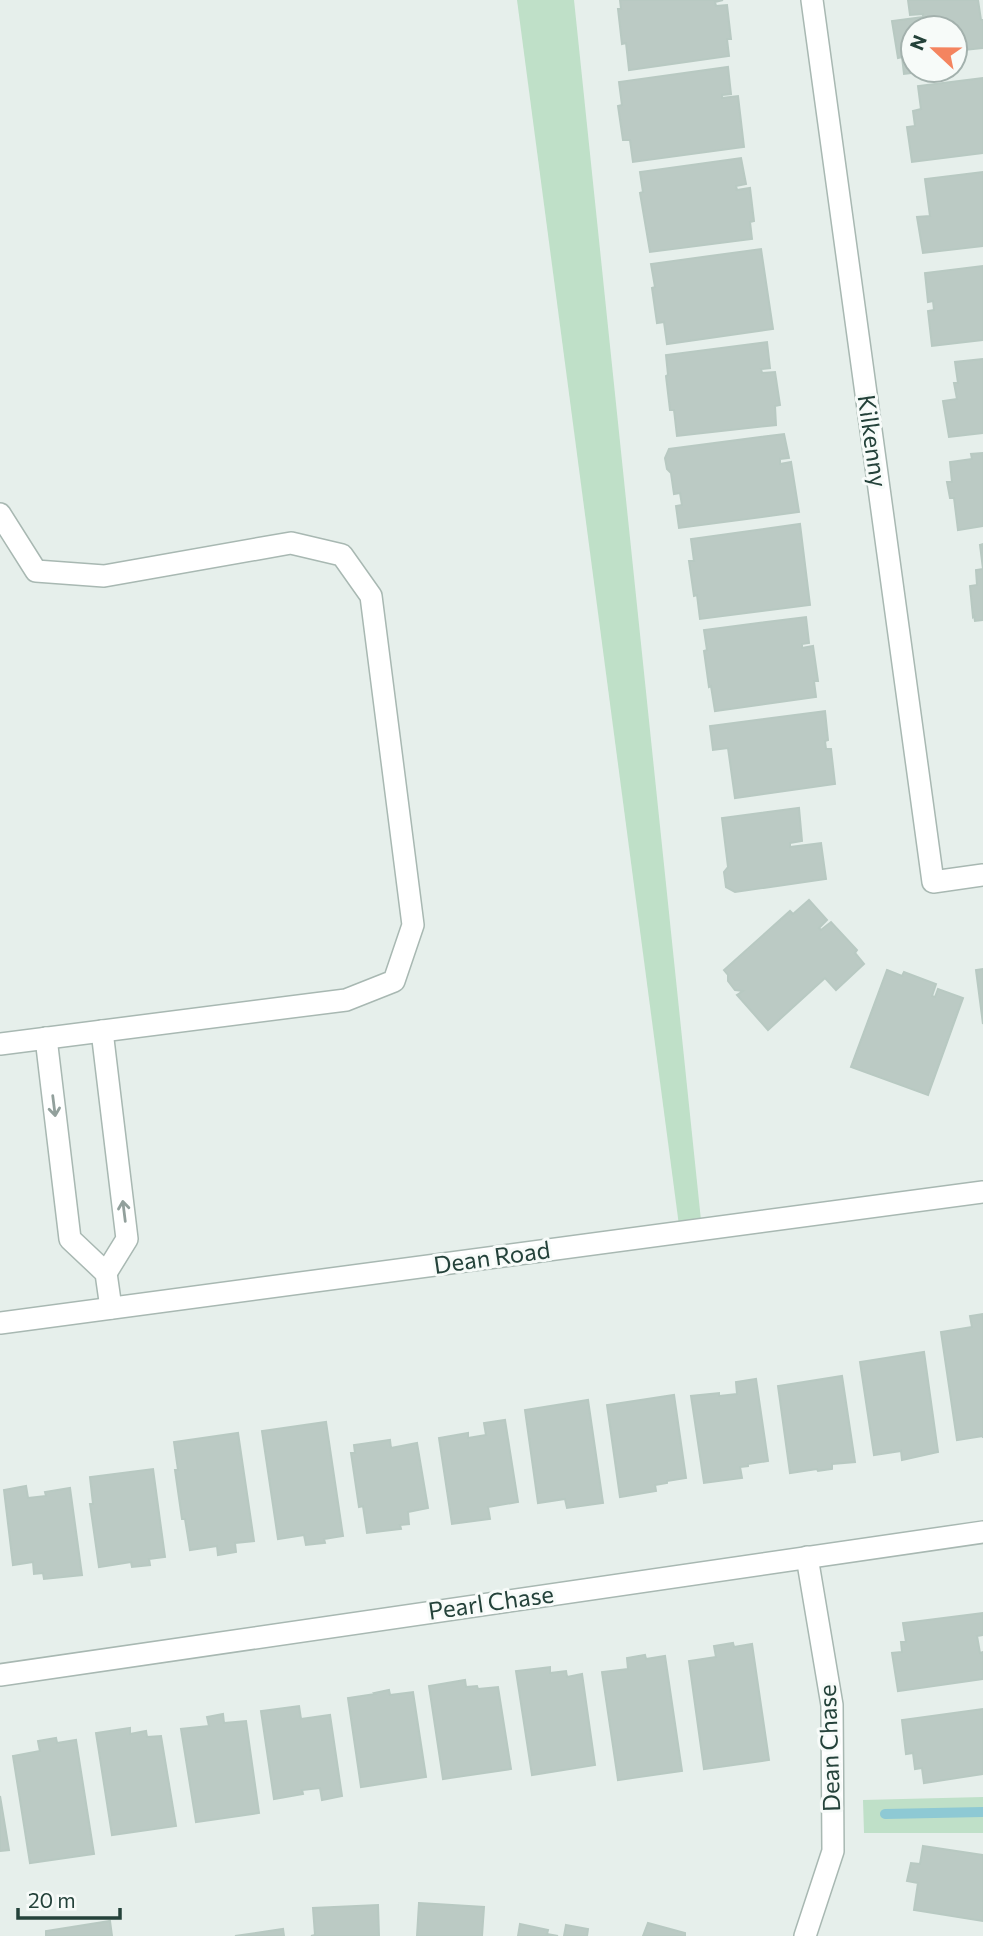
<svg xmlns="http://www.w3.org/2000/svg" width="983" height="1936" font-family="Commissioner,sans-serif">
	<rect width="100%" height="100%" fill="#e6efeb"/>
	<g fill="#bfe0c8">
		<path d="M517,0H574L702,1230L680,1233Z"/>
		<path d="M983,1797V1833H864L863,1800Z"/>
	</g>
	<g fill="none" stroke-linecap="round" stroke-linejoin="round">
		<path stroke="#8ec9d4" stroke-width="10" d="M885,1814L983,1812"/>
	</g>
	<g fill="#bbcac4" stroke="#b8c9c2" stroke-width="2">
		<path d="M620,0H723L715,2L716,6L727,5L731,39H727L729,56L629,70L626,43L622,44L618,9H621Z"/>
		<path d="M908,0H978L981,20H983V48L955,51V28H913V70H937L904,74L902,57L898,58L892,21L923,17V14L910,15Z"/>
		<path d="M728,67L731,94L722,95V98L738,96L744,147L633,162L630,140H623L618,106L622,105L619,82Z"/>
		<path d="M983,78V153L912,162L907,127L915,126L913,111L921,109L918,86Z"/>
		<path d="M741,158L746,184L736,186L737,190L750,188L754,221L750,222L752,239L650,252L640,193L643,192L640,172Z"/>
		<path d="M983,172V246L923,253L917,217L930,216L925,179Z"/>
		<path d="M761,249L773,329L667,344L664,322L657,323L652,288L655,287L651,264Z"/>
		<path d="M983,266V340L932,346L928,311L934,310L933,301L928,302L925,273Z"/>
		<path d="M767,342L770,368L761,369L762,373L775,372L780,405L775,406L776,425L677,436L674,410H670L666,376L668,375L666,355Z"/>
		<path d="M983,359V433L949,437L943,401L957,399L954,383H958L955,362Z"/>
		<path d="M784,434L789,458L780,459V464L791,462L799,512L679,528L676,506L682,505L680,493L674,494L671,473L667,469L665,458L669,449Z"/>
		<path d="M983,453V526L958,530L954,498H950L947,482H952L950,462L972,459L971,454Z"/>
		<path d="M800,524L810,605L700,619L697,595L694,596L689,561H694L691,539Z"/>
		<path d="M983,544V620L975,621L974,616L973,617L970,586L977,585L976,570L983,569L980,545Z"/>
		<path d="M806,617L809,643L802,644V648L813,646L818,681H814L816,697L715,711L711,686L709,687L704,651L707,650L704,630Z"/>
		<path d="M825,711L828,740L825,741L826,749H831L835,784L735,798L728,748L713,750L710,726Z"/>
		<path d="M799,808L802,841L790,843V847L821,843L826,879L735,892L726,887L724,872L728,867L722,818Z"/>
		<path d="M809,900L827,920L819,928L821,930L831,922L857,950L855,953L864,964L836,990L825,978L768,1030L737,995L743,991L735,990L728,981V975L724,970L790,911L793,914Z"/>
		<path d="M983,969V1024L976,970Z"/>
		<path d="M887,970L902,976L904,972L936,984L932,996L935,997L938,989L963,998L928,1095L851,1067Z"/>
		<path d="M983,1314V1438V1436L957,1440L941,1332L972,1327L970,1316Z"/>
		<path d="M924,1352L938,1452L902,1460L901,1451L874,1455L860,1362Z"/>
		<path d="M842,1376L855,1462L832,1464V1469L818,1471L817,1469L790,1473L778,1386Z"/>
		<path d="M756,1379L768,1461L748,1464V1466L740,1467L742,1478L704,1483L691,1396L719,1393V1396L737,1394L736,1382Z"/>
		<path d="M674,1395L686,1478L667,1481V1483L655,1485L656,1491L620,1497L607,1405Z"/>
		<path d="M588,1400L603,1503L567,1508L565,1499L538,1503L525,1410Z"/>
		<path d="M505,1420L518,1502L488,1507L490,1519L452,1524L439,1438L468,1433V1438L486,1435L484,1423Z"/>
		<path d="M326,1422L343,1536L324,1539L325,1543L306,1545L304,1535L278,1539L262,1431Z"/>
		<path d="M238,1433L254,1541L235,1543L236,1552L218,1555L217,1546L190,1550L185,1519H182L175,1470H178L174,1442Z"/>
		<path d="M390,1440L391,1448L417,1443L428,1508L408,1512L409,1524L400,1525L401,1529L367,1533L363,1506L359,1507L351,1453H355L354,1445Z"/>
		<path d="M153,1469L165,1557L149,1559L150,1565L132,1567L131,1562L99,1567L90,1504H93L90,1477Z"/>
		<path d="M26,1486L28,1498L46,1496L45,1492L70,1488L82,1575L44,1579L43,1573L34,1574L33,1562L13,1565L4,1490Z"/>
		<path d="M983,1613V1635L977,1636L980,1653L983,1652V1679L898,1691L892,1653L902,1652L901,1642H906L903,1623Z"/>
		<path d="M733,1643L734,1647L752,1644L769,1760L704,1769L689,1661L716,1657L714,1646Z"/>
		<path d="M645,1655L646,1659L665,1656L682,1771L618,1780L602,1672L628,1669L627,1658Z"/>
		<path d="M550,1667V1673L566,1671L567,1677L582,1674L595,1765L532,1775L516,1671Z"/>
		<path d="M465,1680L466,1687L477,1686L478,1689L498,1687L511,1769L443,1779L429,1686Z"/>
		<path d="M389,1690L390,1695L413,1692L426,1777L361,1787L348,1698L375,1694L374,1693Z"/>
		<path d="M299,1706L301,1719L330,1715L342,1796L322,1800L320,1788L302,1790L303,1794L274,1799L261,1711Z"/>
		<path d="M983,1709V1774L924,1783L922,1768L915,1769L913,1753L906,1754L902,1720Z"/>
		<path d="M223,1714L224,1723L246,1721L259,1813L196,1822L181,1729L209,1726L207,1717Z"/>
		<path d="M130,1728V1734L146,1731L147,1737L161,1736L176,1826L112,1835L96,1733Z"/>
		<path d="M56,1738L57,1743L76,1740L94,1854L30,1863L13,1756L40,1751L38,1741Z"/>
		<path d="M0,1796L9,1850L0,1851Z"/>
		<path d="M923,1846L983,1855V1921L914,1910L918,1883L907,1881L911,1863L920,1864Z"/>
		<path d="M419,1903L484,1907L482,1936H417Z"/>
		<path d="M378,1905L379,1936H311L315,1935L313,1908Z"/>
		<path d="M110,1921L112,1936H46V1931Z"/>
		<path d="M648,1923L685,1933V1936H643Z"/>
		<path d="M520,1924L548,1930L547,1934L558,1936H518Z"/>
		<path d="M566,1925L588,1929L587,1936H564Z"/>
		<path d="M283,1929L284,1936H235Z"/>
	</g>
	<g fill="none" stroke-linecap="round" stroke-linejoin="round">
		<defs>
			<g id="street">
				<path d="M812,0L933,882L983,875"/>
				<path d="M0,514L36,571L104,576L291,543L342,555L371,596L413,925L394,981L346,1000L0,1044"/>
				<path d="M102,1031L127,1239L106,1273"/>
				<path d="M46,1038L70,1239L106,1273L111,1308"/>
				<path d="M0,1323L983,1192"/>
				<path d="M0,1675L983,1532"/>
				<path d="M805,1936L833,1851L832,1705L807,1557"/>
			</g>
		</defs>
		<use href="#street" stroke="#a8b8b2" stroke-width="24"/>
		<use href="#street" stroke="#fff" stroke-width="21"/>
	</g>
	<defs><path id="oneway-shaft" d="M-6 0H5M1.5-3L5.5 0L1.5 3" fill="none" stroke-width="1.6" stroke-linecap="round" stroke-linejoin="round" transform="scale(1.75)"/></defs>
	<g stroke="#92a09c">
		<use href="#oneway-shaft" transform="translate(54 1106) rotate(83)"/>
		<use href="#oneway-shaft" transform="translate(124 1211) rotate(-97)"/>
	</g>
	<g text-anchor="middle" stroke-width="6" stroke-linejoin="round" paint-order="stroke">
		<g font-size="24" fill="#24423a" stroke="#f7fbf9">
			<text transform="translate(872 441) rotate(82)" y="8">Kilkenny</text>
			<text transform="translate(492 1258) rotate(-8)" y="8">Dean Road</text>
			<text transform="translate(491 1603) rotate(-8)" y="8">Pearl Chase</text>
			<text transform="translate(830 1748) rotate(-92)" y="8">Dean Chase</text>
		</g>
	</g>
	<g transform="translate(934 49) rotate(292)"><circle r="33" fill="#f7fbf9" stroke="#a3b1ad" stroke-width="2"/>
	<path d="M0-5L12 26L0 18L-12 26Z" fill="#f4845f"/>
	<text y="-10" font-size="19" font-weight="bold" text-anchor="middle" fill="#24423a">N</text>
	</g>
	<path d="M18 1908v10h102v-10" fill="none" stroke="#24423a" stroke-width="3.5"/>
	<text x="28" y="1908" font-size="21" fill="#24423a" stroke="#f7fbf9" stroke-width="5" paint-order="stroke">20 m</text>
</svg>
